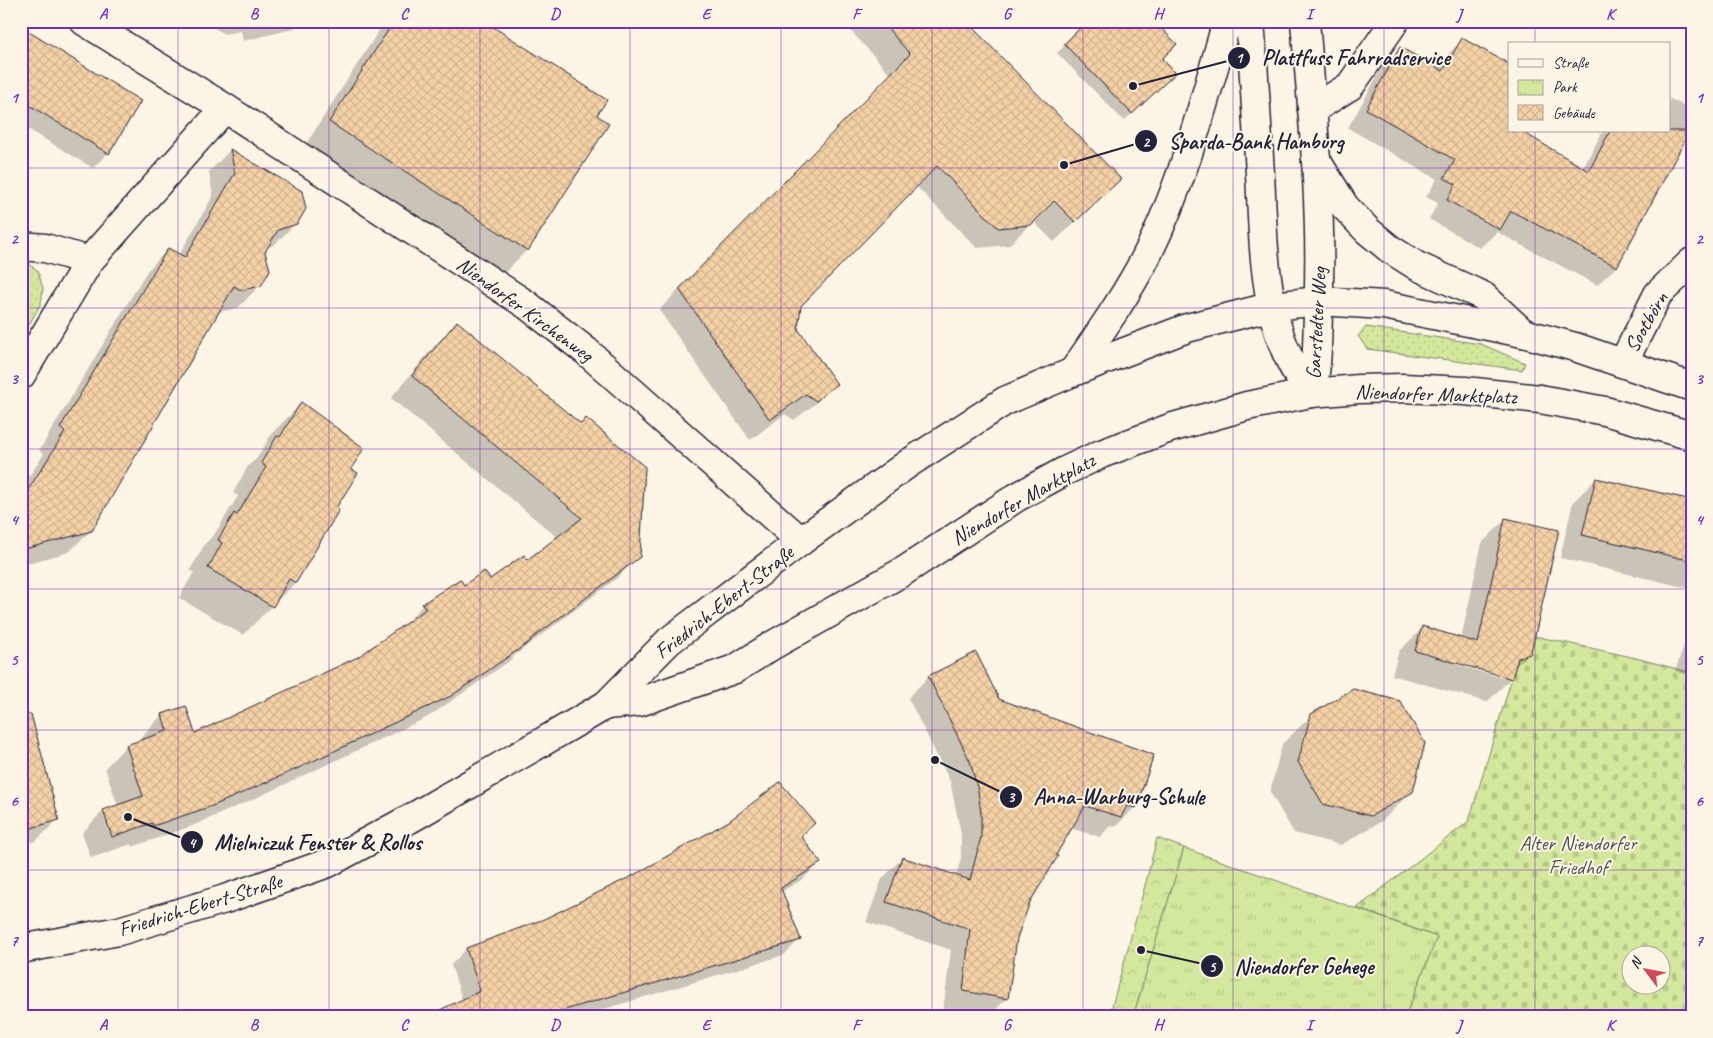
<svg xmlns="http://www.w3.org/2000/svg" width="1713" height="1038" font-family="Caveat,sans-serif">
	<defs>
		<pattern id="grass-dots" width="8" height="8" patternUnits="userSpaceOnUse" patternTransform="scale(1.25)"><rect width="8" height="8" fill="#d3e89c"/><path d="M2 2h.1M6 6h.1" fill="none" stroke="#b5c787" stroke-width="1.8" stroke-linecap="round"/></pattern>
		<pattern id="forest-crowns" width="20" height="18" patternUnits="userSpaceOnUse" patternTransform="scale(1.25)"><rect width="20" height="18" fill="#d3e89c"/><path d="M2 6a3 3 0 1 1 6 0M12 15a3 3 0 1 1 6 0" fill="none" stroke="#b5c787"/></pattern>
		<pattern id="cemetery-stones" width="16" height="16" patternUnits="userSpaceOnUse" patternTransform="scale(1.25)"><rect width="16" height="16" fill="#d3e89c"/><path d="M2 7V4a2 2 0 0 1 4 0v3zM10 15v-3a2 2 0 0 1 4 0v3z" fill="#b5c787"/></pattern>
		<pattern id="park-tufts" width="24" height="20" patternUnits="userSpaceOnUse" patternTransform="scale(1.25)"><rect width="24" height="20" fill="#d3e89c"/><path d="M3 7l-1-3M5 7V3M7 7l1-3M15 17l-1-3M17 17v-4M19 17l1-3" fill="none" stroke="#b5c787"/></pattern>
		<pattern id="building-cross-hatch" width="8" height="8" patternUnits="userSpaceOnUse" patternTransform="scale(1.25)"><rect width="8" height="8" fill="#f5d1a5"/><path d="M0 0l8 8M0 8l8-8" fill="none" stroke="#d2b38f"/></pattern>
	</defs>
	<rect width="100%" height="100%" fill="#fcf5e5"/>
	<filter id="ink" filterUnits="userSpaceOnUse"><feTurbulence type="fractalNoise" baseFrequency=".02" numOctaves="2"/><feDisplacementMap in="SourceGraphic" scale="10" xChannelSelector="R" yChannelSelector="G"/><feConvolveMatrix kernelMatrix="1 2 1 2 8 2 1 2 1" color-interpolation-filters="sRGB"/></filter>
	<g filter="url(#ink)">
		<g fill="url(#grass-dots)" stroke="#7a856c">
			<path d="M23,260L38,271L43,289L41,303L21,339V276Z"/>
			<path d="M1366,327L1481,344L1525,363L1522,370L1367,349L1358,336Z"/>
		</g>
		<path fill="url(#forest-crowns)" stroke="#7a856c" d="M1157,838L1184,848L1133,1017H1109L1146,882Z"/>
		<path fill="url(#cemetery-stones)" stroke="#7a856c" fill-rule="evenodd" d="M1525,634L1632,657L1692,673V1017H1405L1437,937L1357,908L1469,821ZM1630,956H1660V986H1630Z"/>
		<path fill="url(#park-tufts)" stroke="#7a856c" d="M1184,848L1437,937L1405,1017H1133Z"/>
		<g fill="#0003" fill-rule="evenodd">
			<path d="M204,21H301L293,29L243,41L241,31L224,34Z"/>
			<path d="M385,21H482L595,115L527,250L498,279L301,152Z"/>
			<path d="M842,21H965L1120,179L1054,242L1033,221L1009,245L977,248L916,186L800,305L797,330L836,384L815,404L794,420L785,414L750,440L659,310L891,75Z"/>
			<path d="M1089,21H1171L1161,30L1160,59L1174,73L1124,121L1057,53Z"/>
			<path d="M21,29L108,153L93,168L21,125Z"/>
			<path d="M1463,39L1509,66V131H1532L1528,137L1583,168L1603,131H1669V98L1692,110V124L1616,267L1597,285L1497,232L1480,248L1429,219L1438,203L1426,197L1437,179L1348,128L1382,68L1401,49L1437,70L1444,58Z"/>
			<path d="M230,150L301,192L296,223L274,245L266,248L264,252L260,285L238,308L219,312L91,530L69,552L21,565V478L30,475L44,454L39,451L147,271L168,249L179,255L213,196L209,172Z"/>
			<path d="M457,323L639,556L617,578L515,655L508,662L428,717L256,798L192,826L132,847L131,844L91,858L82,833L103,811L118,806L105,768L126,746L142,741L141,737L162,715L195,734L359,658L402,627L423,605L464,586L490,581L527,562L558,538L391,398L436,344Z"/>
			<path d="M301,404L350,469L335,508L338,510L295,583L243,635L179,598L194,572L190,570L205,544L216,532L238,496L233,493L248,466L257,458L272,433Z"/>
			<path d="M1596,479L1692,502V593L1687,592L1688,588L1560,558L1573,502Z"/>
			<path d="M1506,519L1529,653L1514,668L1510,679L1487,702L1392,675L1399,651L1423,628L1461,639L1482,543ZM1457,662L1506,676L1505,679L1455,664Z"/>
			<path d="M1692,623V676L1675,671Z"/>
			<path d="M976,654L998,700L1135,807L1115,827L1110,826L1100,837L1070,828L1029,902L1016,938L1007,998L989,1017H974L943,1011L951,950L866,922L882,879L902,858L956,877L961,858V834L950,781L908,698L928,677Z"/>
			<path d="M1312,715L1412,791L1382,821L1341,845L1294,833L1270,792L1282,744Z"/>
			<path d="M21,722L57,820L36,841L21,845Z"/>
			<path d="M729,822L800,836L819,863L803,879L781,892L799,940L784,955L578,1017H451L463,1002L451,965L466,949L544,920L634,876Z"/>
		</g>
		<g fill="url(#building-cross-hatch)" stroke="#22223b">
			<path d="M394,21H484L607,100L597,115L609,124L528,251L329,122Z"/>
			<path d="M881,21H966L1121,179L1075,222L1054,201L1031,225L998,228L937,166L801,306L798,329L837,384L816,401L806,394L770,420L679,289L910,54Z"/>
			<path d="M1087,21H1154L1177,44L1162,59L1176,73L1132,114L1064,44Z"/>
			<path d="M21,27L141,101L109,154L21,100Z"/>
			<path d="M1462,38L1509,64V131H1521L1589,171L1610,131H1690L1617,267L1511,211L1500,230L1447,200L1456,184L1444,178L1455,160L1366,109L1400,47L1443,71Z"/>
			<path d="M230,149L302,191L306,209L297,224L278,230L265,252L270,270L261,286L241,290L234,286L92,531L21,550V501L65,432L60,428L168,248L185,257L235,173Z"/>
			<path d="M457,321L581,424L586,418L645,467L640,557L530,640L531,641L451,696L292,771L215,805L153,826L152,823L112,837L103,810L143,796L126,745L167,731L162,714L186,706L195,733L358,657L426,609L422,604L460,579L464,585L484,571L490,579L524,555L527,560L582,518L412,376Z"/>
			<path d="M301,402L364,448L351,469L358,473L336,508L339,510L296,583L289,579L273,607L208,568L222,543L218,540L234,513L237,515L266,467L261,463L277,436L280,437Z"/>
			<path d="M1596,478L1692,500V561L1582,535Z"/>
			<path d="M1505,518L1559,530L1533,644L1530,654L1518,658L1512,679L1415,651L1422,626L1478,643Z"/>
			<path d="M976,652L999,699L1154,755L1136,808L1127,806L1121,817L1085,806L1056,855L1058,856L1030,902L1017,938L1008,999L963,991L970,929L886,902L902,857L970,880L981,837V813L978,791L970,761L928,676Z"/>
			<path d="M1353,689L1400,701L1425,743L1413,792L1371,816L1323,804L1298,762L1311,714Z"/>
			<path d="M31,714L59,820L21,831V715Z"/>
			<path d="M780,782L815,823L801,836L821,863L781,888L801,940L541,1017H425L480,991L466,948L544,919L634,875L729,821Z"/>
		</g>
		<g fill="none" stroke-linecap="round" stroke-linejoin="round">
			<defs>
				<g id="minor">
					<path d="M84,21L225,108L527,305L586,351L801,541"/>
					<path d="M1312,110L1350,86L1395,21"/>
					<path d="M21,246L45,248L89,261"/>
					<path d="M1623,363L1658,294L1692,262"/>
					<path d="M21,375L89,261L225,108"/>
				</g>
				<g id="secondary">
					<path d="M1250,21C1254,72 1257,123 1260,174C1264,247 1262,334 1311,393"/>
					<path d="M1305,21C1313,118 1323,216 1318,313C1317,340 1318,367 1311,393"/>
					<path d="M1316,160L1345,207L1368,231L1390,249L1417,266L1483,296L1523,333"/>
					<path d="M1073,372C1098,335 1124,299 1145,259C1183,184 1204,102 1227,21"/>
				</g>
				<g id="primary">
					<path d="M606,705L639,702L735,669L773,645L904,571L1017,497L1065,471L1101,454L1170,428L1247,406L1311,393L1359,389L1403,388L1465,391L1540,399L1605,411L1692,436"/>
					<path d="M21,949L119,931L225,899L328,863L415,816L606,705L669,641L801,541L909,463L1005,401L1073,372L1187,328L1273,306L1319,301L1384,305L1523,333L1575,347L1692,387"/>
				</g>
			</defs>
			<use href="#minor" stroke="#22223b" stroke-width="31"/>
			<use href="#secondary" stroke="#22223b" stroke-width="31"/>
			<use href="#primary" stroke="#22223b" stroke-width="31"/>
			<use href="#minor" stroke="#fcf5e5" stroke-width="28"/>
			<use href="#secondary" stroke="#fcf5e5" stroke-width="28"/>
			<use href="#primary" stroke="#fcf5e5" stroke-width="28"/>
		</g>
	</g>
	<path fill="none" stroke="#7b2cbf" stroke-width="1" stroke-opacity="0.55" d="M178,21V1017M329,21V1017M480,21V1017M630,21V1017M781,21V1017M932,21V1017M1083,21V1017M1233,21V1017M1384,21V1017M1535,21V44M1535,131V1017M21,168H1692M21,308H1692M21,449H1692M21,589H1692M21,730H1692M21,870H1692"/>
	<g text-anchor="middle" stroke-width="4" stroke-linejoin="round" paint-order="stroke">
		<g font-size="21" fill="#22223b" stroke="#fcf5e5">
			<text transform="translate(525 309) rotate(36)" y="7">Niendorfer Kirchenweg</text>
			<text transform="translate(1646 322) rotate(-60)" y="7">Sootbörn</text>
			<text transform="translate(1316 323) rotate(-87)" y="7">Garstedter Weg</text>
			<text transform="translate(1436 394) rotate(2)" y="7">Niendorfer Marktplatz</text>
			<text transform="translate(1023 499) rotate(-30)" y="7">Niendorfer Marktplatz</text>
			<text transform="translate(724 602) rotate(-38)" y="7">Friedrich-Ebert-Straße</text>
			<text transform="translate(200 905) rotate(-17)" y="7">Friedrich-Ebert-Straße</text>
		</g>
		<g font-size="21" fill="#4e5453" stroke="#fcf5e5">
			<text x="1578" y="850">Alter Niendorfer<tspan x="1578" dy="24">Friedhof</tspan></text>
		</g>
	</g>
	<path fill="none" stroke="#22223b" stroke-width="2" d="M1133 86L1239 58M1064 165L1146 141M935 760L1011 797M128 817L192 842M1141 950L1212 966"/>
	<g fill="#22223b" stroke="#fcf5e5" stroke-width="2">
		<circle cx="1133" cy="86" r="5"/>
		<circle cx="1064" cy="165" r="5"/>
		<circle cx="935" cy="760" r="5"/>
		<circle cx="128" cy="817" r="5"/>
		<circle cx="1141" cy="950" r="5"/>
		<circle cx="1239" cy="58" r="12"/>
		<circle cx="1146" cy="141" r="12"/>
		<circle cx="1011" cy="797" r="12"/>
		<circle cx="192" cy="842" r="12"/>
		<circle cx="1212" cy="966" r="12"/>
	</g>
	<g font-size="15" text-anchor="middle" font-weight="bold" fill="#fff">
		<text x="1239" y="63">1</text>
		<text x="1146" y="147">2</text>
		<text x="1011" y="802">3</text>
		<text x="192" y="848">4</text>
		<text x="1212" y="972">5</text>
	</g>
	<g font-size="22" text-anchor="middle" font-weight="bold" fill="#22223b" stroke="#fcf5e5" stroke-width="4" stroke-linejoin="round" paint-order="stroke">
		<text x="1356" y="65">Plattfuss Fahrradservice</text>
		<text x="1256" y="149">Sparda-Bank Hamburg</text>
		<text x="1119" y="804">Anna-Warburg-Schule</text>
		<text x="318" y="850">Mielniczuk Fenster &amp; Rollos</text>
		<text x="1304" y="974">Niendorfer Gehege</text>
	</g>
	<rect width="1713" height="1038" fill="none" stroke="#fcf5e5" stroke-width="55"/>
	<rect x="1508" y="42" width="162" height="90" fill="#fcf5e5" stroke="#a5a1a1"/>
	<rect x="1518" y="59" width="25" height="8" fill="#fcf5e5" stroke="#a5a1a1"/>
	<text x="1553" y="68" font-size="15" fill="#22223b">Straße</text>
	<rect x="1518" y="80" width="25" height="15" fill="url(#park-tufts)" stroke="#a5a1a1"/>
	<text x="1553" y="92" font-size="15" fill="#22223b">Park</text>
	<rect x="1518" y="105" width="25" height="15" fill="url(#building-cross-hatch)" stroke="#a5a1a1"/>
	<text x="1553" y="118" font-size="15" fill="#22223b">Gebäude</text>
	<g transform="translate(1646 970) rotate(302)"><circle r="24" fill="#fcf5e5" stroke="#a5a1a1"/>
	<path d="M0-4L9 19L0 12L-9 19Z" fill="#d1495b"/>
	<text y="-8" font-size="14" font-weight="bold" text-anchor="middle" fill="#22223b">N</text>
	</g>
	<rect x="28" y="28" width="1658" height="982" fill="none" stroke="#7b2cbf" stroke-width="2"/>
	<g font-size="16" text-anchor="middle" font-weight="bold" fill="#7b2cbf">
		<text x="103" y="19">A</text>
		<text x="254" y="19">B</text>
		<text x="404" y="19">C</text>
		<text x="555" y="19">D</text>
		<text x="706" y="19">E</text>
		<text x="856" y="19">F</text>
		<text x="1007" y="19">G</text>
		<text x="1158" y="19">H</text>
		<text x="1309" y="19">I</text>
		<text x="1459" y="19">J</text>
		<text x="1610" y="19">K</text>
		<text x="14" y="103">1</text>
		<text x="1699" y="103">1</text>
		<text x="14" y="244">2</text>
		<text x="1699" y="244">2</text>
		<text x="14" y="384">3</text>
		<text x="1699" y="384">3</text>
		<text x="14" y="525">4</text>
		<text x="1699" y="525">4</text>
		<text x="14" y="665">5</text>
		<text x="1699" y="665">5</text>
		<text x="14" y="806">6</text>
		<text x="1699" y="806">6</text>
		<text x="14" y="946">7</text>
		<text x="1699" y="946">7</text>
		<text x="103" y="1030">A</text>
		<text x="254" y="1030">B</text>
		<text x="404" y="1030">C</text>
		<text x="555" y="1030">D</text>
		<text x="706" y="1030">E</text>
		<text x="856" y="1030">F</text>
		<text x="1007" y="1030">G</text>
		<text x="1158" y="1030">H</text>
		<text x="1309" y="1030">I</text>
		<text x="1459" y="1030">J</text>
		<text x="1610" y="1030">K</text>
	</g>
</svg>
